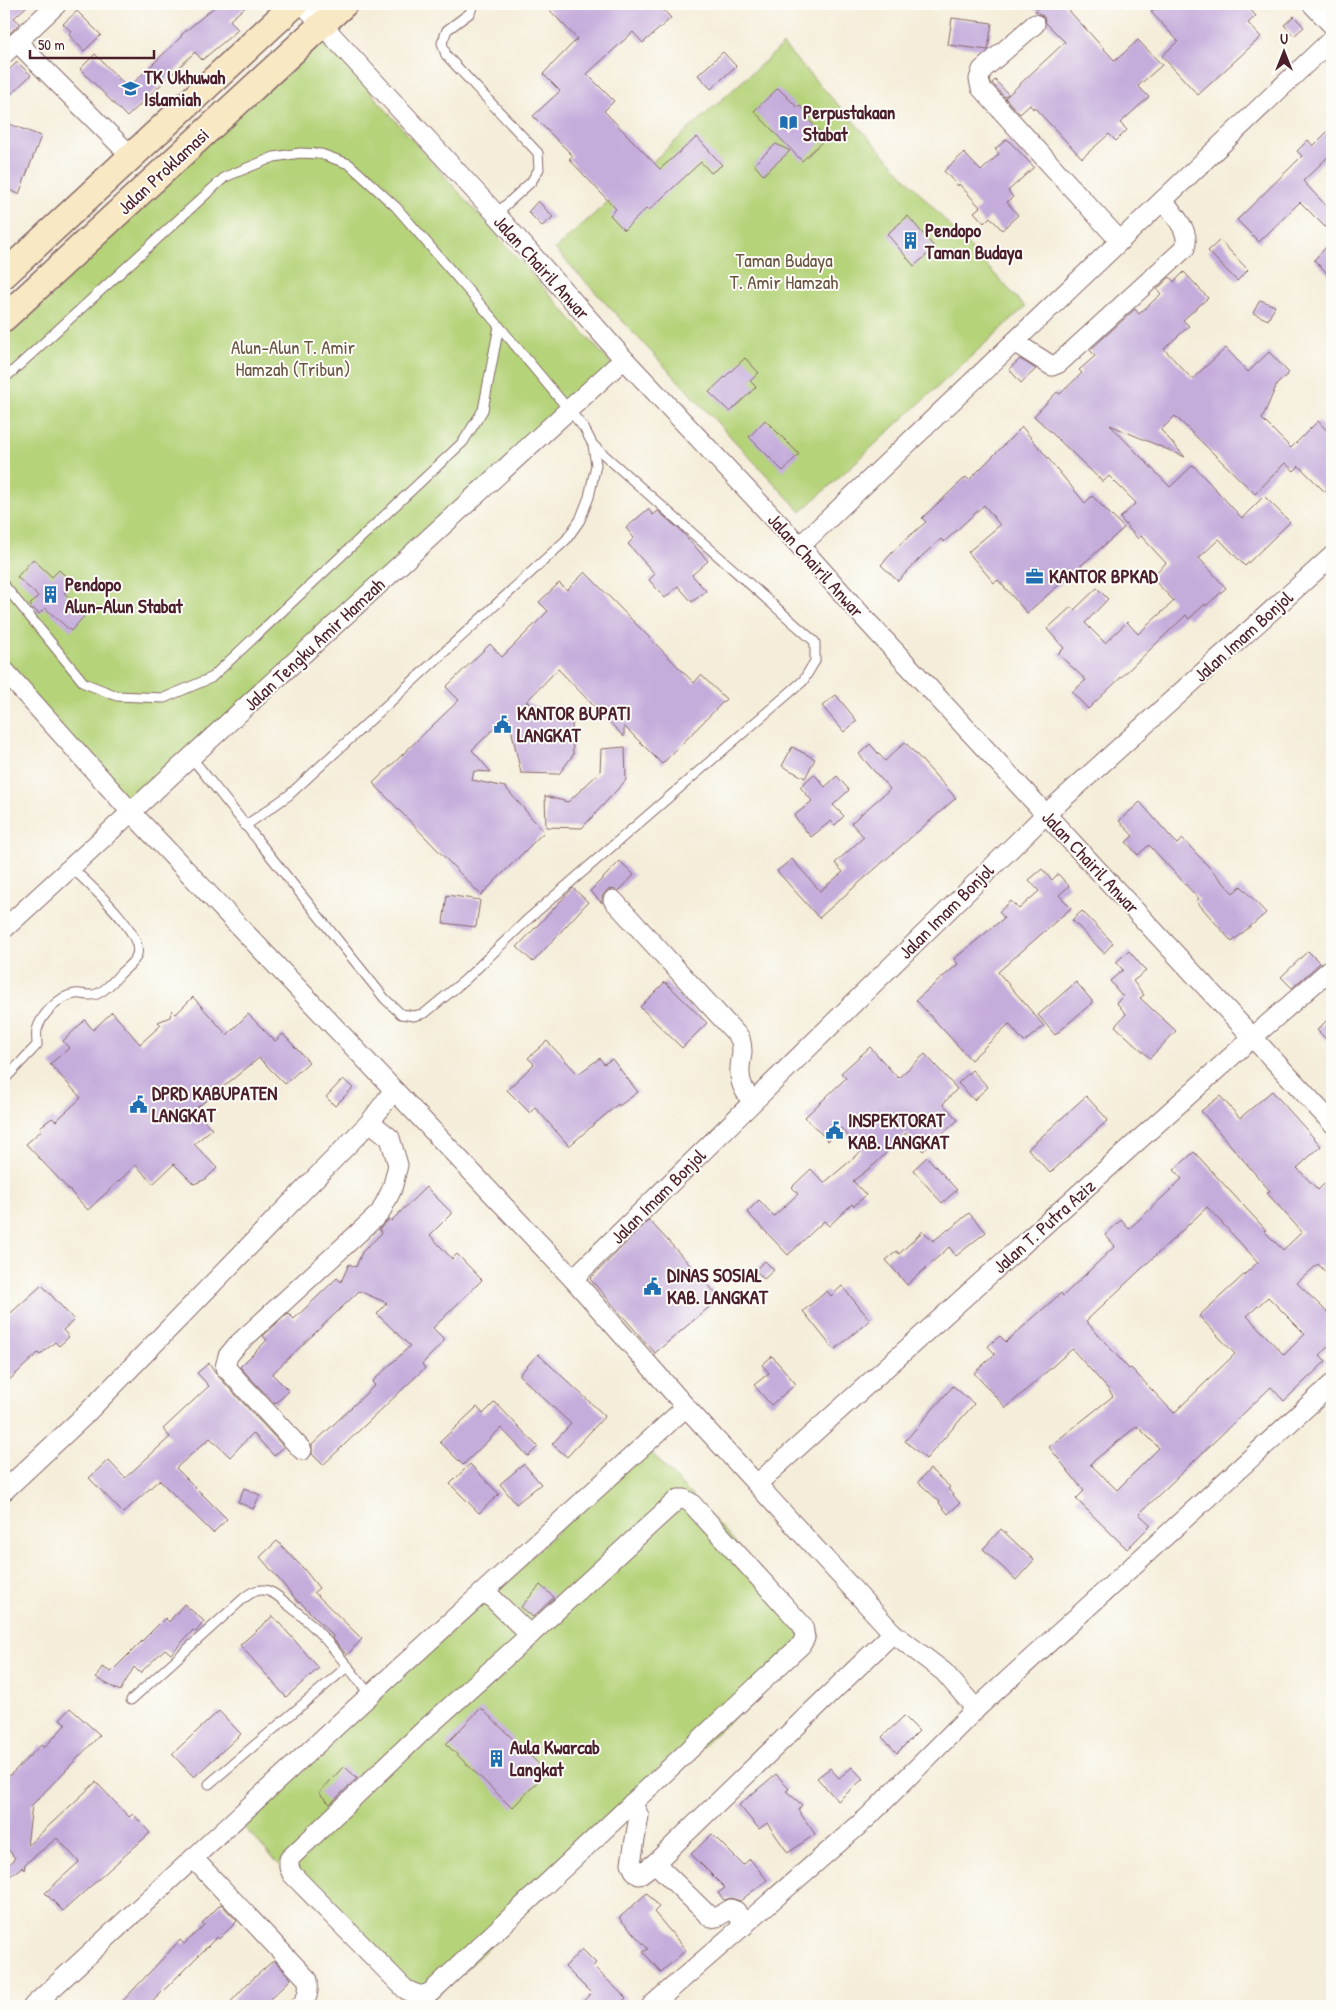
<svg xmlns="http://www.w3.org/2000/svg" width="1336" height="2010" font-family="'Patrick Hand',sans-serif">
	<rect width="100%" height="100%" fill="#fdfcf7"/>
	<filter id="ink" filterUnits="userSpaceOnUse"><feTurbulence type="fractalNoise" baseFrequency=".02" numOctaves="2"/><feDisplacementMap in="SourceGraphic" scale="10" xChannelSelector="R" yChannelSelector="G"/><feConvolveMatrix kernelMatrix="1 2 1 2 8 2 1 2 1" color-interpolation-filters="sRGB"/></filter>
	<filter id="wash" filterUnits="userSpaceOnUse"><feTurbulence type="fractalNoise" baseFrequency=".0096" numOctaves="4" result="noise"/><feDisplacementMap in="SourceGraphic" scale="20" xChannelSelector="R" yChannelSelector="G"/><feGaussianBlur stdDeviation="1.12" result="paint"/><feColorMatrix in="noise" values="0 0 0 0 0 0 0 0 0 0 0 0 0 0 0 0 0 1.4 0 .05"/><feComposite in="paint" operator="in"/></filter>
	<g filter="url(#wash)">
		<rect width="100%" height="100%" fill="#f4edd9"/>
		<g fill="#b5d379" stroke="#807952">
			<path d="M316,31L613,366L131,806L4,664V323Z"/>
			<path d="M783,45L1025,307L801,512L555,249Z"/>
			<path d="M648,1449L821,1635L426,2006H413L240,1823Z"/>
		</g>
		<g id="blocks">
			<g fill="#c4acdb" fill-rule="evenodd">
				<path d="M4,4H29L14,18L20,23L4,39Z"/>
				<path d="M218,4H249L230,20L238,30L202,60L195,52L127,117L80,69L95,54L128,88L182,36L181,35Z"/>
				<path d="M544,4H658L671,18L643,43L633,32L587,74L614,101L604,111L660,169L697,137L722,165L711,173L701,162L649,210L647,208L624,230L610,215L616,209L569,159L573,156L533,116L560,91L543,74L577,39Z"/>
				<path d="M1043,4H1063L1115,61L1138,40L1162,65L1138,86L1149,97L1120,123L1127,130L1116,141L1109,134L1082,158L1034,107L1033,109L1030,105L1020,114L1005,98L1065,42L1046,23L1043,16L1035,11Z"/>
				<path d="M1160,4H1245L1256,16L1248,23L1261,37L1198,95L1162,56L1178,41L1151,12Z"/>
				<path d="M77,11L101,35L84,51L69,35L72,32L63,24Z"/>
				<path d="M1294,16L1304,27L1294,36L1284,25Z"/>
				<path d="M952,18L992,23L988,50L948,45Z"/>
				<path d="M723,52L736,66L711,89L698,75Z"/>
				<path d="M17,62L31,75L4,101V75Z"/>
				<path d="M995,80L1008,94L1004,97L992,83Z"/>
				<path d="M778,88L798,108L800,106L811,117L808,119L826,138L802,161L754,111Z"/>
				<path d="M4,122L41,136L19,194L4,188Z"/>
				<path d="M1332,127V153L1303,181L1332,212V234L1300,202L1259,242L1237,220L1302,156L1297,151L1308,140L1313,146Z"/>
				<path d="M1007,139L1034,167L1008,191L1013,197L1007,202L1018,215L1002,230L990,217L984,223L974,212L980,207L959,184L958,186L944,171L964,153L981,171L999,154L995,149Z"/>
				<path d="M776,144L790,151L763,175L754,164Z"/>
				<path d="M538,201L553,217L542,226L528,212Z"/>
				<path d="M908,216L935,248L914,266L887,234Z"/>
				<path d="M1220,240L1248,270L1237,281L1208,251Z"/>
				<path d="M1332,241V278L1314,260Z"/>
				<path d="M1184,272L1208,298L1183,320L1189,326L1164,349L1192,379L1226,348L1248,372L1269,352L1289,373L1277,384L1262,419L1291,448L1318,421L1332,436V485L1325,492L1299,466L1294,471L1285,463L1255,494L1175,416L1161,430L1185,457L1110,425L1170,487L1193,465L1242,518L1264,496L1290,522L1245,566L1219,539L1199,558L1226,588L1206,606L1205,604L1189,619L1186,615L1088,709L1072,692L1086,680L1058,654L1064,648L1047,629L1071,607L1074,610L1097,588L1108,599L1085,623L1105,643L1127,622L1138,634L1174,601L1151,577L1166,563L1141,536L1138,539L1120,518L1136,503L1109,476L1103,482L1034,416L1057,392L1060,394L1082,373L1079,370L1095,356L1090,350L1135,309L1139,314L1161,294L1157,289L1170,277L1174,282Z"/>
				<path d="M1260,300L1275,306L1268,320L1253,313Z"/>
				<path d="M745,358L759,373L750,381L756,387L730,412L709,392Z"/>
				<path d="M1020,359L1036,369L1021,383L1009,369Z"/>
				<path d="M765,420L799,454L783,471L749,437Z"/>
				<path d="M1022,427L1085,503L1092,496L1124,528L1027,613L998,580L994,583L968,552L1000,525L984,505L944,542L941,539L922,556L898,581L881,565L899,545L926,522L922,518L966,477L969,480Z"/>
				<path d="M648,509L653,515L658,511L681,531L708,561L692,575L706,591L692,602L678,586L665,598L649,580L655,574L628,544L634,538L626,528Z"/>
				<path d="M33,559L52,577L59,570L73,583L64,593L87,613L71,631L45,608L39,614L30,605L38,596L17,577Z"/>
				<path d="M585,572L694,683L701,675L726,699L662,764L624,726V737L558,669L526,702L572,721L573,755L559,774L521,773L508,715L472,750L491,772L474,771L472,780L505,787L544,832L481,895L373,783L459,700L446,687L490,644L502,657L548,611L539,602L559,583L567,590Z"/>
				<path d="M836,695L857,721L844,732L822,706Z"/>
				<path d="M905,742L956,798L819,918L777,871L792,859L820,891L843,872L835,863L864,837L851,823L890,789L859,754L870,744L885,761Z"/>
				<path d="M625,747L626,780L582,828L546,827L545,796L568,802L600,772L601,749Z"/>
				<path d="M792,747L815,759L805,778L782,766Z"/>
				<path d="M814,774L825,787L837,776L849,790L833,805L844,816L835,825L831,821L811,837L794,816L812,801L800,787Z"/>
				<path d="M1140,802L1177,844L1183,839L1233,893L1241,886L1266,913L1232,942L1196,901L1199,899L1149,845L1138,855L1126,842L1133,836L1119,821Z"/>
				<path d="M620,861L634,875L619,891L611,889L606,891L602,896V903L590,891Z"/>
				<path d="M1042,869L1052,880L1058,874L1069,886L1059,895L1071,908L998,972L1044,1026L1024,1042L1009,1024L971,1060L916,1000L958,964L954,959L1004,918L999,912L1011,901L1019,909L1039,891L1029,880Z"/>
				<path d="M573,888L588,902L533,962L517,947Z"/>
				<path d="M447,895L480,900L476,927L443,923Z"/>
				<path d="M1082,911L1113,943L1104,953L1072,920Z"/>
				<path d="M1129,951L1146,971L1133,981L1144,995L1140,998L1176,1031L1150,1058L1115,1026L1126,1014L1116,1002L1123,997L1110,981L1123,970L1116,962Z"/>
				<path d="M1308,951L1320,963L1292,988L1281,977Z"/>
				<path d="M665,982L707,1023L682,1048L640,1007Z"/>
				<path d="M1076,982L1093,1002L1055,1035L1038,1015Z"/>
				<path d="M193,997L227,1035L248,1014L275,1041L283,1034L309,1062L285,1084L259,1058L194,1110L212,1129L194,1144L217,1168L206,1179L194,1184L174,1164L153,1184L136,1165L88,1210L26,1144L42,1130L40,1127L52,1118L56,1121L81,1098L50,1064L69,1048L63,1041L85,1020L93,1030L112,1012L140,1044L161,1025L158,1022L170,1017L172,1010L176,1014Z"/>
				<path d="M1332,1015V1045L1317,1030Z"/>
				<path d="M547,1041L578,1074L600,1058L604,1064L612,1059L638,1092L619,1106L618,1104L569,1146L535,1107L530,1113L507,1090L534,1064L528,1058Z"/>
				<path d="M870,1047L898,1078L925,1054L957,1089L943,1104L958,1120L923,1151L906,1133L875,1164L853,1181L866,1195L854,1206L852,1204L829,1226L824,1221L788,1255L747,1212L759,1200L774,1216L798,1194L792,1187L811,1169L824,1183L862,1151L841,1128L828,1141L805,1117L846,1078L841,1073Z"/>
				<path d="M972,1070L988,1087L974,1100L958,1083Z"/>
				<path d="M343,1079L353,1088L335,1106L326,1097Z"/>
				<path d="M1272,1091L1321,1146L1297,1168L1318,1190L1332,1176V1279L1318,1264L1297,1283L1332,1317V1342L1320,1355L1326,1361L1284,1401L1271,1387L1139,1514L1151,1525L1127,1549L1076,1499L1084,1491L1049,1447L1113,1396L1108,1389L1072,1349L1006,1408L974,1373L995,1354L988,1346L1000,1336L1006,1342L1061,1293L1063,1296L1115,1246L1105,1235L1121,1220L1129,1229L1182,1179L1174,1170L1194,1152L1266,1230L1264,1231L1283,1250L1302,1232L1267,1193L1270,1191L1201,1111L1220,1096L1240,1118ZM1207,1207L1258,1262L1199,1316L1235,1354L1174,1413L1131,1368L1129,1369L1086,1321ZM1268,1297L1305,1334L1284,1355L1247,1316ZM1137,1426L1159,1448L1117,1490L1090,1464Z"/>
				<path d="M1086,1096L1108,1120L1050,1173L1028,1149Z"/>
				<path d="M927,1157L957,1190L942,1203L913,1170Z"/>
				<path d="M426,1187L452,1213L430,1235L452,1259L457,1254L482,1280L433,1328L445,1340L422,1364L425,1368L323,1465L312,1454V1445L375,1385L372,1382L410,1346L377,1314L387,1303L359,1291L272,1374L289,1391L275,1404L240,1367L267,1340L263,1336L288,1313L294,1319L337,1278L341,1282L349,1264L356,1267L362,1252L382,1233L379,1229L390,1219L391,1221Z"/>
				<path d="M969,1213L986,1232L956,1256L949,1247L907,1285L886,1260L897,1251L899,1254L923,1231L933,1241L949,1229V1230Z"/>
				<path d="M649,1220L720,1298L655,1353L590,1279Z"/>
				<path d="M765,1261L774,1270L764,1279L755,1270Z"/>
				<path d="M42,1285L74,1320L63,1330L69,1337L59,1346L55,1342L40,1355L38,1353L4,1385V1319Z"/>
				<path d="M842,1286L870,1320L834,1350L803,1311L827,1291L831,1296Z"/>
				<path d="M538,1354L605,1416L567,1457L552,1444L571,1424L519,1375Z"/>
				<path d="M772,1356L796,1384L771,1405L754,1385L769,1373L762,1365Z"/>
				<path d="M209,1363L217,1375L284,1447L274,1456L253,1433L230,1457L210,1438L176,1468L227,1519L213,1533L159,1480L123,1513L89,1478L108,1460L125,1478L170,1437L163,1429L209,1386L197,1373Z"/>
				<path d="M953,1386L974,1404L926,1459L905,1441Z"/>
				<path d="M495,1402L538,1447L528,1456L501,1428L463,1465L440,1442L477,1407L483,1414Z"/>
				<path d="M470,1464L499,1494L479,1513L450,1484Z"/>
				<path d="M524,1464L541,1484L516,1504L500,1484Z"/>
				<path d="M930,1469L950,1487L948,1489L960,1503L948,1514L939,1503L940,1502L918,1482Z"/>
				<path d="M244,1488L260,1495L253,1509L238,1502Z"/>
				<path d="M1001,1529L1034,1560L1016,1580L983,1549Z"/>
				<path d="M277,1541L304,1569L319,1588L314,1592L362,1639L347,1655L332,1638L333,1636L300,1602L299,1603L260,1557Z"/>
				<path d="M540,1585L554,1597L533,1617L521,1607Z"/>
				<path d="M184,1604L204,1621L196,1632L193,1630L171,1654L165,1649L140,1673L134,1667L120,1691L96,1678L102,1667L111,1672L165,1618L169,1622Z"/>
				<path d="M273,1616L319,1668L286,1697L240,1645Z"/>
				<path d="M70,1708L100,1735L32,1805L27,1846L96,1782L129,1817L133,1814L150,1833L63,1911L45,1893L79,1862L57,1838L25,1864L24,1870L22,1867L10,1876L4,1869L15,1858L4,1844V1781L41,1745L44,1748L66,1724L60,1719Z"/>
				<path d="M481,1708L547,1772L512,1808L446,1744Z"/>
				<path d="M219,1711L241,1734L194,1777L172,1754Z"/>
				<path d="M904,1716L919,1731L897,1753L882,1737Z"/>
				<path d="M344,1766L357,1778L330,1804L319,1793Z"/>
				<path d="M852,1767L863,1779L838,1801L817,1778L830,1768L839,1778Z"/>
				<path d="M776,1774L789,1789L786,1791L802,1805L798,1810L815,1834L788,1853L767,1823L759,1829L739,1805Z"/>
				<path d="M712,1834L743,1865L750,1859L767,1880L740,1901L731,1898L724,1900L718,1893L725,1888L691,1854Z"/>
				<path d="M647,1893L659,1907L654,1912L686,1950L661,1972L643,1952L648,1949L619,1918Z"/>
				<path d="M221,1904L237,1921L219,1939L217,1937L148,2006H118L180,1940L184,1944L204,1925L202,1923Z"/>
				<path d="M582,1949L596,1963L593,1966L626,1998L618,2006H579L591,1993L565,1967Z"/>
				<path d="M274,1960L291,1979L263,2006H227L247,1984Z"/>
			</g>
		</g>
	</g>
	<g filter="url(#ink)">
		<use href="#blocks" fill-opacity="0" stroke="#866768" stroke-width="1"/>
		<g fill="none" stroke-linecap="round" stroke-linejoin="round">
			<defs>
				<g id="lane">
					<path d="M473,4L470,13L447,30L442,43L446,55L538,153L539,169L531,182L496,214"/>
					<path d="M4,379L225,177L274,157L300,153L321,154L349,164L396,207L499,326L584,428L593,445L596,465L589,497L580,520L566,540L289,795L245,826"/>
					<path d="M4,585L84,683L117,696L164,698L211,678L463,442L483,410L499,326"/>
					<path d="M191,757L385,999L401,1014L414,1016L425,1013L465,980L527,920L803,681L815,661V642L593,445"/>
					<path d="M4,1080L37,1045C37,1040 36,1034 37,1030C41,1015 59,996 75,994C82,993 90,997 97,994C106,990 114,981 120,974C125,969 133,963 136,957C148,935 86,882 71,867"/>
					<path d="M131,1700L244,1598C249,1594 254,1590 261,1590C271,1589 280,1598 287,1604C321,1629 344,1662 370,1695"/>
					<path d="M209,1784L348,1666"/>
				</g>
				<g id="street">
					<path d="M303,4L496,214L624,359L800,546L865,619L1332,1123"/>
					<path d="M1312,4L1332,25"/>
					<path d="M1035,24L982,70L979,79L981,88L1119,240"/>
					<path d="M17,42L132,157"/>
					<path d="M4,54L57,4"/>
					<path d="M1014,342L1052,366L1059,363L1185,248C1191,231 1173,214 1163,200"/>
					<path d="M800,546L1332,39"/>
					<path d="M4,670L131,812L573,1279L686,1407L893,1633L944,1672L976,1709"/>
					<path d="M613,900L740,1038C745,1056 739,1058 740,1073C740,1085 746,1093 752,1102"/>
					<path d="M4,929L624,359"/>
					<path d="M573,1279L1046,814L1332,556"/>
					<path d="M302,1450L225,1367L228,1356L237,1345L380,1213L392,1189L398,1165L390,1138L370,1122"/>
					<path d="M757,1484L1253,1037L1332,968"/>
					<path d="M4,1491L83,1417L254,1241L370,1122L394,1090"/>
					<path d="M678,1499H684L691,1503L803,1626L805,1638L801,1645L431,1992C421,1998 415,1994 405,1989L292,1874L289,1867V1859L423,1731L530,1635Z"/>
					<path d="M485,1591L530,1635"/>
					<path d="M632,1803L639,1816L631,1863L634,1870L639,1875L655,1863L893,1633"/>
					<path d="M193,1858L308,1980C309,1991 308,1999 300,2006"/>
					<path d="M655,1863L711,1918L717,1917L731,1909L736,1911L744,1926"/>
					<path d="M33,2006L370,1695L686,1407"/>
					<path d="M651,2006L868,1817L976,1709L1332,1384"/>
				</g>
				<g id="secondary">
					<path d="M4,275L295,4"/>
					<path d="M4,318L344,4"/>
				</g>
			</defs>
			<use href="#lane" stroke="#866768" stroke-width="11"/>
			<use href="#street" stroke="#866768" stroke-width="21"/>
			<use href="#secondary" stroke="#866768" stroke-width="29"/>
			<use href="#lane" stroke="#fff" stroke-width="9"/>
			<use href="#street" stroke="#fff" stroke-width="19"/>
			<use href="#secondary" stroke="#f8e8c3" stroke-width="26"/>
		</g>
	</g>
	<defs>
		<symbol id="school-bare" viewBox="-9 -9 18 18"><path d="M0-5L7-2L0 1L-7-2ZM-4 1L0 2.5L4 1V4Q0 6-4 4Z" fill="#1f6fb2" stroke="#fdfcf7" stroke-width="2.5" paint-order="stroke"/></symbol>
		<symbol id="library-bare" viewBox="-9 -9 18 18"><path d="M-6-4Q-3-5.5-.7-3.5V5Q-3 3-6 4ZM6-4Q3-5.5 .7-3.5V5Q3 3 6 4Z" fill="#1f6fb2" stroke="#fdfcf7" stroke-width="2.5" paint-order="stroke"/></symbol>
		<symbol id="building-bare" viewBox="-9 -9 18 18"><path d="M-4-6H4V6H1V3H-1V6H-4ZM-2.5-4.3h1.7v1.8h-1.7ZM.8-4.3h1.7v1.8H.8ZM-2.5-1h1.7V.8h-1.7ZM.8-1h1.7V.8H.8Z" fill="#1f6fb2" stroke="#fdfcf7" stroke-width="2.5" paint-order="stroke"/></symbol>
		<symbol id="office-bare" viewBox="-9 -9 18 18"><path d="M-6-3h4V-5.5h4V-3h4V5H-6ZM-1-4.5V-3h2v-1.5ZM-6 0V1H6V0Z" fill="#1f6fb2" stroke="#fdfcf7" stroke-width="2.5" paint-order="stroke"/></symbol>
		<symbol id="civic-bare" viewBox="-9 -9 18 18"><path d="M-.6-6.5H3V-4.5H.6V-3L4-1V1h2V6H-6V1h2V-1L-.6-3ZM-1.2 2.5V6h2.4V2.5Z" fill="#1f6fb2" stroke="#fdfcf7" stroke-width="2.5" paint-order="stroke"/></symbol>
	</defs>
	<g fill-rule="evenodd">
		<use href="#school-bare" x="118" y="76" width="25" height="25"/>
		<use href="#library-bare" x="776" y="110" width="25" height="25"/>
		<use href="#building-bare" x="898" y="228" width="25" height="25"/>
		<use href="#office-bare" x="1022" y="564" width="25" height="25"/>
		<use href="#building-bare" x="38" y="582" width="25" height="25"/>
		<use href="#civic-bare" x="490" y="712" width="25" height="25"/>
		<use href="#civic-bare" x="126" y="1092" width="25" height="25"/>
		<use href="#civic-bare" x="822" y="1118" width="25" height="25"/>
		<use href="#civic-bare" x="640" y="1274" width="25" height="25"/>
		<use href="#building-bare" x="484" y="1746" width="25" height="25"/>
	</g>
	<g text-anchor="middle" stroke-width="4" stroke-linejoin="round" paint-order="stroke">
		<g font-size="19" font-weight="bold" fill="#4a1f2b" stroke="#fdfcf7" text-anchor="start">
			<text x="144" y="84">TK Ukhuwah<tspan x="144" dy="22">Islamiah</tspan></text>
			<text x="803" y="119">Perpustakaan<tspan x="803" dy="22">Stabat</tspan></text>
			<text x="925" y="237">Pendopo<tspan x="925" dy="22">Taman Budaya</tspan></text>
			<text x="1049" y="583">KANTOR BPKAD</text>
			<text x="65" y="591">Pendopo<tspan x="65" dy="22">Alun-Alun Stabat</tspan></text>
			<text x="517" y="720">KANTOR BUPATI<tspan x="517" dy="22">LANGKAT</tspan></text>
			<text x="152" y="1100">DPRD KABUPATEN<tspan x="152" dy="22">LANGKAT</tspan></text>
			<text x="848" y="1127">INSPEKTORAT<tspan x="848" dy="22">KAB. LANGKAT</tspan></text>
			<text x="667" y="1282">DINAS SOSIAL<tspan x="667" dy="22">KAB. LANGKAT</tspan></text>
			<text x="510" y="1754">Aula Kwarcab<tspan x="510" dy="22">Langkat</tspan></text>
		</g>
		<g font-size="19" fill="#4a1f2b" stroke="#fdfcf7">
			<text transform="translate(163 171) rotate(-43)" y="7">Jalan Proklamasi</text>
			<text transform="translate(542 267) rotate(48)" y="7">Jalan Chairil Anwar</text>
			<text transform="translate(816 565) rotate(48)" y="7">Jalan Chairil Anwar</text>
			<text transform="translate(1243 636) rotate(-42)" y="7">Jalan Imam Bonjol</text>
			<text transform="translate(314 644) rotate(-43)" y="7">Jalan Tengku Amir Hamzah</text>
			<text transform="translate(1091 862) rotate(47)" y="7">Jalan Chairil Anwar</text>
			<text transform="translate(946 911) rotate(-45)" y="7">Jalan Imam Bonjol</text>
			<text transform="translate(658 1196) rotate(-45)" y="7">Jalan Imam Bonjol</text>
			<text transform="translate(1044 1226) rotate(-42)" y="7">Jalan T. Putra Aziz</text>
		</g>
		<g font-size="19" fill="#6a5542" stroke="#fdfcf7">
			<text x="784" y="267">Taman Budaya<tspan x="784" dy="22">T. Amir Hamzah</tspan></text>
			<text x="293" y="354">Alun-Alun T. Amir<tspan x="293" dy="22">Hamzah (Tribun)</tspan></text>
		</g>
	</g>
	<rect width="1336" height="2010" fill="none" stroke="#fdfcf7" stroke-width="20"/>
	<g transform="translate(1284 52)" stroke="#fdfcf7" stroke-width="4" paint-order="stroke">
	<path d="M0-4L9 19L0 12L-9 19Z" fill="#4a1f2b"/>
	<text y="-8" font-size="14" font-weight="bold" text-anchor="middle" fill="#4a1f2b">U</text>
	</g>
	<path d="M30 50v8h124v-8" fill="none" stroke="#4a1f2b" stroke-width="2.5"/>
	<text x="38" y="50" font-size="15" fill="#4a1f2b" stroke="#fdfcf7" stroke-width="4" paint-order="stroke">50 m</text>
</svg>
